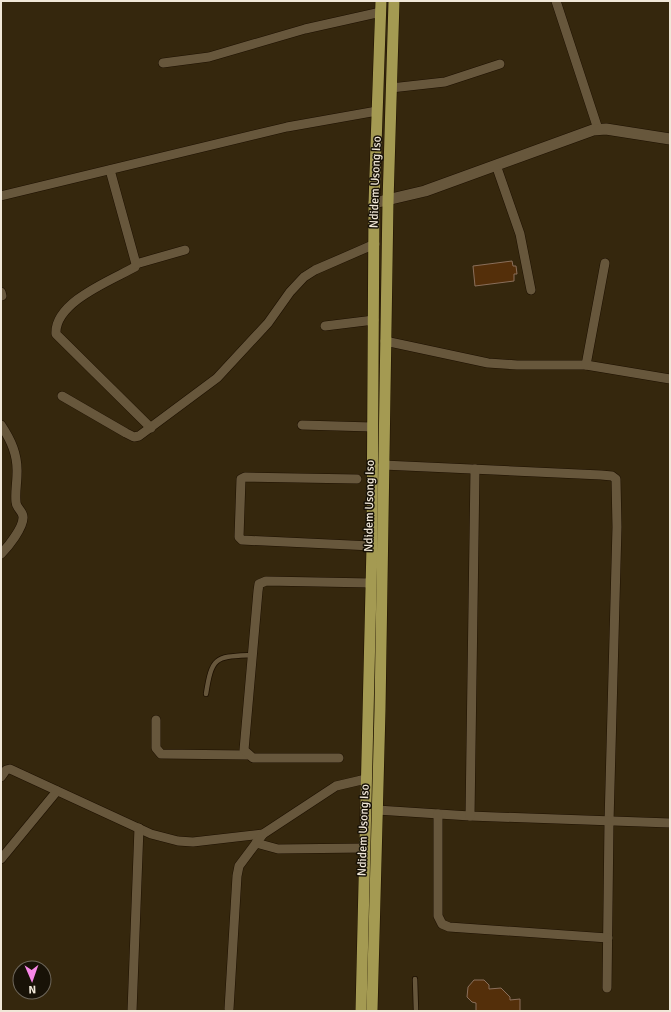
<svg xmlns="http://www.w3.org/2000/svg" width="671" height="1012" font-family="Signika,sans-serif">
	<rect width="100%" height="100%" fill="#35270d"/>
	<g fill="#542f0a" stroke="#8a6f5b">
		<path d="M512,261L513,266H516L517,274H514V281L475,286L473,266Z"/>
		<path d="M474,980H484L489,985V989L501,988L510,997V1000L520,999V1011H476V1003L472,1002L467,997L468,987Z"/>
	</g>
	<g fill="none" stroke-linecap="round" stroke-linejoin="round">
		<defs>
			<g id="service">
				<path d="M206,694C212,655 216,657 253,655"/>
				<path d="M415,979L416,1011"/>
			</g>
			<g id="minor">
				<path d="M556,1L598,129"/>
				<path d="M163,63L209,57L305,29L381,12"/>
				<path d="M391,88L445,82L500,64"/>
				<path d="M496,165L520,234L531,290"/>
				<path d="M110,170L136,264L135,267C112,280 54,302 56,334L151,428"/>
				<path d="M1,196L287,127L377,111"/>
				<path d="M136,264L185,250"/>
				<path d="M1,292L2,296"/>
				<path d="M325,326L374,320"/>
				<path d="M385,341L488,363L517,365H586L670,379"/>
				<path d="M586,365L605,263"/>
				<path d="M62,396L126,433L134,437L139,436L217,378L268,323L290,292L304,277L315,270L375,244"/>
				<path d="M1,425C11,440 18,455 17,474C17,483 15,492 16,502C16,508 24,512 23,518C23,528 8,547 1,554"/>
				<path d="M302,425L372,427"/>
				<path d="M383,465L601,475L612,476L616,479L617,527L609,822L607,988"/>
				<path d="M357,479L245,477L241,479L239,537L242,540L372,546"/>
				<path d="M156,720V748L161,754L247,755"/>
				<path d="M339,758H253L244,750L258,591L259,584L266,581L371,583"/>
				<path d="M1,777L6,770L10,769L151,834L178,841L193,842L263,834L336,786L366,779"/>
				<path d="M377,810L470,816L670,823"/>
				<path d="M438,814V916L442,924L449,927L608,938"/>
				<path d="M470,816L475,469"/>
				<path d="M256,843L278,849L365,848"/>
				<path d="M1,859L57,791"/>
				<path d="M229,1009L237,876L239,866L263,834"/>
				<path d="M132,1011L139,828"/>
			</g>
			<path id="tertiary" d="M374,203L425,191L593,130L606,129L670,139"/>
			<g id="trunk">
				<path d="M361,1011L372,546L374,203L381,1"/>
				<path d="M372,1011L380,710L388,202L394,1"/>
			</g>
		</defs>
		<use href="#service" stroke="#1d1000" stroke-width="6"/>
		<use href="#minor" stroke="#1d1000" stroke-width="10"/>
		<use href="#tertiary" stroke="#1d1000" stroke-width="12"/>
		<use href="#trunk" stroke="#1d1000" stroke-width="12"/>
		<use href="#service" stroke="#67573c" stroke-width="4.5"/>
		<use href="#minor" stroke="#67573c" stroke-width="9"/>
		<use href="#tertiary" stroke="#67573c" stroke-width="11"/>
		<use href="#trunk" stroke="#a49a52" stroke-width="11"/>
	</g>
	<g text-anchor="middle" stroke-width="3" stroke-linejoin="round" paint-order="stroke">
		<g font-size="12" fill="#f0e7d8" stroke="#181207">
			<text transform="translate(375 182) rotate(-88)" y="4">Ndidem Usong Iso</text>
			<text transform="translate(369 506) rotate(-89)" y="4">Ndidem Usong Iso</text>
			<text transform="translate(363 830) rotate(-88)" y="4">Ndidem Usong Iso</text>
		</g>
	</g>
	<rect width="671" height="1012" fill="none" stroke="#f0e7d8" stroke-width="4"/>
	<g transform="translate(32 980) rotate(178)"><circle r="19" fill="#181207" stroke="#6e675b"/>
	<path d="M0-3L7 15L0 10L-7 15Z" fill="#f987e8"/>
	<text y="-6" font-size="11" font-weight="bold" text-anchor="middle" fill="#f0e7d8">N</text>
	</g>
</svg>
